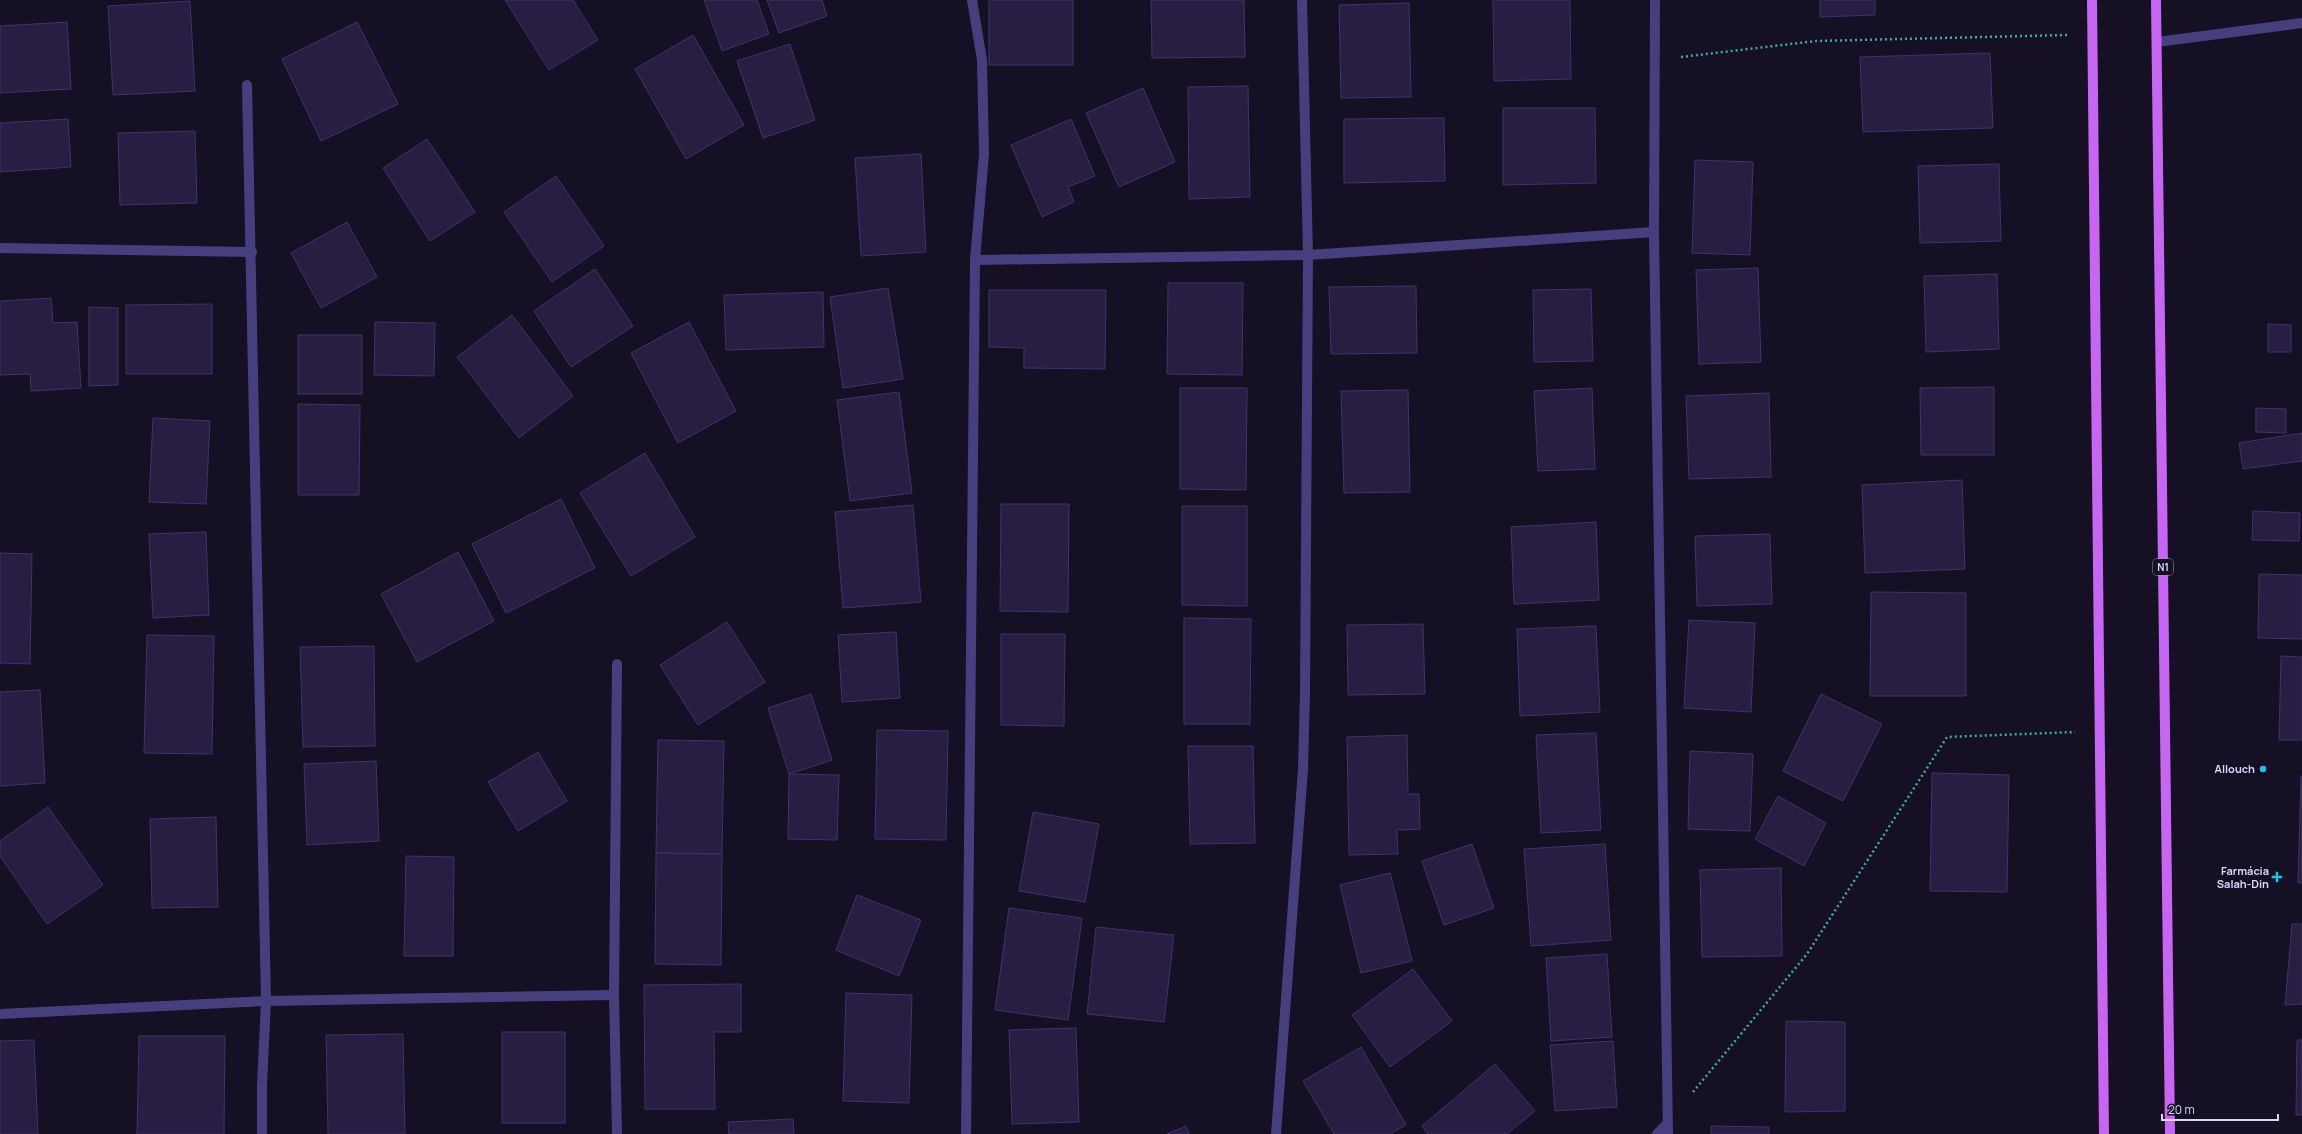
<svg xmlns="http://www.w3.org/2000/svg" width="2302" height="1134" font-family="Manrope,sans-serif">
	<rect width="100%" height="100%" fill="#151023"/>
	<g fill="#281e42" stroke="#41326c">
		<path d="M505,0H573L598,40L549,70Z"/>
		<path d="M704,0H757L769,34L722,51Z"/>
		<path d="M767,0H822L827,16L779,33Z"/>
		<rect x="989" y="0" width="84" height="65"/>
		<path d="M1151,0H1244L1245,57L1152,58Z"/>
		<path d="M1493,0H1570L1571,79L1494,81Z"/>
		<path d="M1820,0H1875V15L1820,17Z"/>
		<path d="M190,1L195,91L113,95L108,6Z"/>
		<path d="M1409,3L1411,97L1341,98L1339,5Z"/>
		<path d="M67,22L71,89L0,93V26Z"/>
		<path d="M357,22L398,104L321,141L282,59Z"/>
		<path d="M693,35L744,125L686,159L635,69Z"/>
		<path d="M790,44L815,120L763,138L737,61Z"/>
		<path d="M1990,53L1993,128L1863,132L1860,57Z"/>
		<path d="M1248,86L1250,197L1189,199L1188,87Z"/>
		<path d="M1143,88L1175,162L1119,187L1086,113Z"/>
		<path d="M1503,108H1595L1596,183L1503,185Z"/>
		<path d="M1444,118L1445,181L1344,183V119Z"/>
		<path d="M68,119L71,167L0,172V123Z"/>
		<path d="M1071,119L1095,176L1068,187L1074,202L1042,217L1011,145Z"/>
		<path d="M195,131L197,203L120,205L118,133Z"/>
		<path d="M427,139L475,212L430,241L383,168Z"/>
		<path d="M921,154L926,252L861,256L855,158Z"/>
		<path d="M1695,160L1753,162L1750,255L1692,253Z"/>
		<path d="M1999,164L2001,241L1920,243L1918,166Z"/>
		<path d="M556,176L604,246L552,282L504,212Z"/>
		<path d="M347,222L377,277L321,308L291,253Z"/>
		<path d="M1758,268L1761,362L1699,364L1696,270Z"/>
		<path d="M595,269L633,326L571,367L534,311Z"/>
		<path d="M1997,274L1999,349L1926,352L1924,276Z"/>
		<path d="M1168,283H1243L1242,375L1167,374Z"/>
		<path d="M1416,286L1417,353L1331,354L1329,287Z"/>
		<path d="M888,288L903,379L843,388L830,297Z"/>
		<path d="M1591,289L1593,361L1534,362L1533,290Z"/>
		<path d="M989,290H1106L1105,369L1024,368V348L989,347Z"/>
		<path d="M823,292L824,347L726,350L724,295Z"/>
		<path d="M51,298L53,323L77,322L81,388L31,391L30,374L0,375V301Z"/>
		<path d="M212,304V374H126V305Z"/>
		<path d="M89,307L118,308V385L89,386Z"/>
		<path d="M512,315L573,396L519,438L457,357Z"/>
		<path d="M375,322L435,323L434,376L374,375Z"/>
		<path d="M689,322L736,411L678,443L631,353Z"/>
		<path d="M2268,324L2291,325V352H2268Z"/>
		<rect x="298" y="335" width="64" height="59"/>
		<path d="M1994,387V455H1921L1920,388Z"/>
		<path d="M1180,388H1247L1246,490L1180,489Z"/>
		<path d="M1592,388L1595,469L1538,471L1534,391Z"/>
		<path d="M1408,390L1410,492L1344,493L1341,391Z"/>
		<path d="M899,392L912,493L850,501L837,400Z"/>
		<path d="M1769,393L1771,477L1689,479L1686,396Z"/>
		<path d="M298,404L360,405L359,495H298Z"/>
		<path d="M2256,408L2286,409V433L2256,432Z"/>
		<path d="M153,418L210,421L206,504L149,502Z"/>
		<path d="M2302,433V461L2243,469L2239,443Z"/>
		<path d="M645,453L695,537L631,576L580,493Z"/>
		<path d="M1962,480L1965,569L1865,573L1862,485Z"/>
		<path d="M561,499L595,568L506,613L472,544Z"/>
		<path d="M1001,504H1069L1068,612L1000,611Z"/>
		<path d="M913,505L921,602L843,608L835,512Z"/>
		<path d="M1182,506H1247V606L1182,605Z"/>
		<path d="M2253,511L2300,513L2299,541L2252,540Z"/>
		<path d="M1596,522L1599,600L1514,604L1511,527Z"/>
		<path d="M206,532L209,615L153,618L149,534Z"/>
		<path d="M1770,534L1772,604L1697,606L1695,536Z"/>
		<path d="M458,552L494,621L417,662L381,594Z"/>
		<path d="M0,553L32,554L30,664L0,663Z"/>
		<path d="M2259,574L2302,575V639L2258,638Z"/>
		<path d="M1871,592L1966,593V696H1870Z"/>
		<path d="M1184,618L1251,619L1250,724H1184Z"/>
		<path d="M1689,620L1755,623L1751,712L1684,708Z"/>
		<path d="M727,622L765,682L698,725L660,665Z"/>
		<path d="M1423,624L1425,694L1348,695L1347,625Z"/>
		<path d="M1596,626L1600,712L1520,716L1517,629Z"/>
		<path d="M896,632L900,698L842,702L838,635Z"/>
		<path d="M1001,634H1065L1064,726L1001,725Z"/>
		<path d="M147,635L214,636L212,754L144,753Z"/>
		<path d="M374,646L375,746L303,747L300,647Z"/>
		<path d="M2281,656L2302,657V740H2279Z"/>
		<path d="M40,690L45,783L0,786V692Z"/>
		<path d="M811,694L832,760L789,774L768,708Z"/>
		<path d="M1821,694L1882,724L1843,801L1783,771Z"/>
		<path d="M877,730L948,731L946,840L875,839Z"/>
		<path d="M1596,733L1601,830L1541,833L1536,735Z"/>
		<path d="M1407,735L1408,794H1419L1420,829L1397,830L1398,854L1349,855L1347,737Z"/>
		<path d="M658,740L724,741L722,854L656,853Z"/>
		<path d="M1188,746H1253L1255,843L1190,844Z"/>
		<path d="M1690,751L1753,754L1750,831L1688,829Z"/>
		<path d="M538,752L567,801L518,831L488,782Z"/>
		<path d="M376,761L379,841L307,845L304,764Z"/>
		<path d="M1932,773L2009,775L2007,892L1930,891Z"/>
		<path d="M789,774L839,775L837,840L788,839Z"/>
		<path d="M2301,776H2302V883H2298Z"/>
		<path d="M1778,796L1826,823L1804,866L1755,839Z"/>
		<path d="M48,807L103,885L47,924L0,856V841Z"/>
		<path d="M1033,812L1099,824L1085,902L1019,891Z"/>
		<path d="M216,817L218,907L152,908L150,819Z"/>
		<path d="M1472,844L1494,908L1444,925L1422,861Z"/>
		<path d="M1605,844L1611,940L1531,946L1524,849Z"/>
		<path d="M656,853L722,854L721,965L655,964Z"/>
		<path d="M406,856L454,857L453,956H404Z"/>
		<path d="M1781,868L1782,956L1702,957L1700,870Z"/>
		<path d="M1390,873L1412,961L1361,973L1340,885Z"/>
		<path d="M857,895L921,920L899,976L836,950Z"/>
		<path d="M1009,908L1082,918L1068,1020L995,1010Z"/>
		<path d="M2292,924H2302V1004L2285,1005Z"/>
		<path d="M1096,927L1174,935L1164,1022L1087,1014Z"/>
		<path d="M1607,954L1612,1037L1551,1041L1546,958Z"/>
		<path d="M1413,969L1452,1021L1390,1067L1352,1015Z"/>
		<path d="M741,984V1032H714L715,1109H645L644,985Z"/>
		<path d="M846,993L912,995L909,1103L843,1101Z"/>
		<path d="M1786,1021L1845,1022V1111L1785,1112Z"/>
		<path d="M1076,1028L1079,1122L1012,1124L1009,1030Z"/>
		<rect x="502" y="1032" width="63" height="91"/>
		<path d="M403,1034L405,1134H328L326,1035Z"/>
		<path d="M139,1036H225L224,1134H137Z"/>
		<path d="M34,1040L38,1134H0V1041Z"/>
		<path d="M2297,1040H2302V1115H2296Z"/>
		<path d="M1613,1041L1617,1107L1555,1111L1550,1045Z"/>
		<path d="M1361,1047L1406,1125L1390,1134H1334L1303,1081Z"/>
		<path d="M1495,1064L1535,1111L1507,1134H1428L1422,1126Z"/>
		<path d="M793,1119L794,1134H729L728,1122Z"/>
		<path d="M1186,1126L1189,1134H1167Z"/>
		<path d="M1711,1126L1769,1127V1134H1711Z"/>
	</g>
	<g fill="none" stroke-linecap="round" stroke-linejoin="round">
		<g stroke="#39abac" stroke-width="2.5" stroke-dasharray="2 3" stroke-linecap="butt">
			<path d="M1681,57L1816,41L2067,35"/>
			<path d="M1693,1092L1807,954L1947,737L2075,732"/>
		</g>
		<g stroke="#463f7e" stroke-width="10">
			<path d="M1655,0L1654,232L1668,1134"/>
			<path d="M2157,42L2302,23"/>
			<path d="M247,85L266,1001L262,1085V1134"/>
			<path d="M0,248L252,252"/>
			<path d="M975,260L1308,255L1654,232"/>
			<path d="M0,1014L266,1001L614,995"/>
			<path d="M617,1134L614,995L617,664"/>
			<path d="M966,1134L975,260L984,154L982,60L972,0"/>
			<path d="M1276,1134L1303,769L1305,692L1308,255L1302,0"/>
			<path d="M1657,1134L1668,1123"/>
		</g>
		<g stroke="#c766f2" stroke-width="10">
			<path d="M2092,0L2104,1134"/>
			<path d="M2156,0L2170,1134"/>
		</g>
	</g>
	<g fill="#14c6e9" stroke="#151023" stroke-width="1.5">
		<circle cx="2263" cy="769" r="4"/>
		<path d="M2275 871h4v4h4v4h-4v4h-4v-4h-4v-4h4z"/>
	</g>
	<g text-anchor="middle" stroke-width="4" stroke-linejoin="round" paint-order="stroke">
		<rect fill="#151023" stroke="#a09aba" stroke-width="1" x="2153" y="559" width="20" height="16" rx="3"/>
		<g font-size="10" font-weight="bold" fill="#dcd5fb">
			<text x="2163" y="571">N1</text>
		</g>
		<g font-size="11" font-weight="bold" fill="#dcd5fb" stroke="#151023" text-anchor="end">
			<text x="2255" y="773">Allouch</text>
			<text x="2269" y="875">Farmácia<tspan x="2269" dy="13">Salah-Din</tspan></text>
		</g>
	</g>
	<path d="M2162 1114v6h116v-6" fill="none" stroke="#dcd5fb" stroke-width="2"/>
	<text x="2168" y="1114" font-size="12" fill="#dcd5fb" stroke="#151023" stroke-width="3" paint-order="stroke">20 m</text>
</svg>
